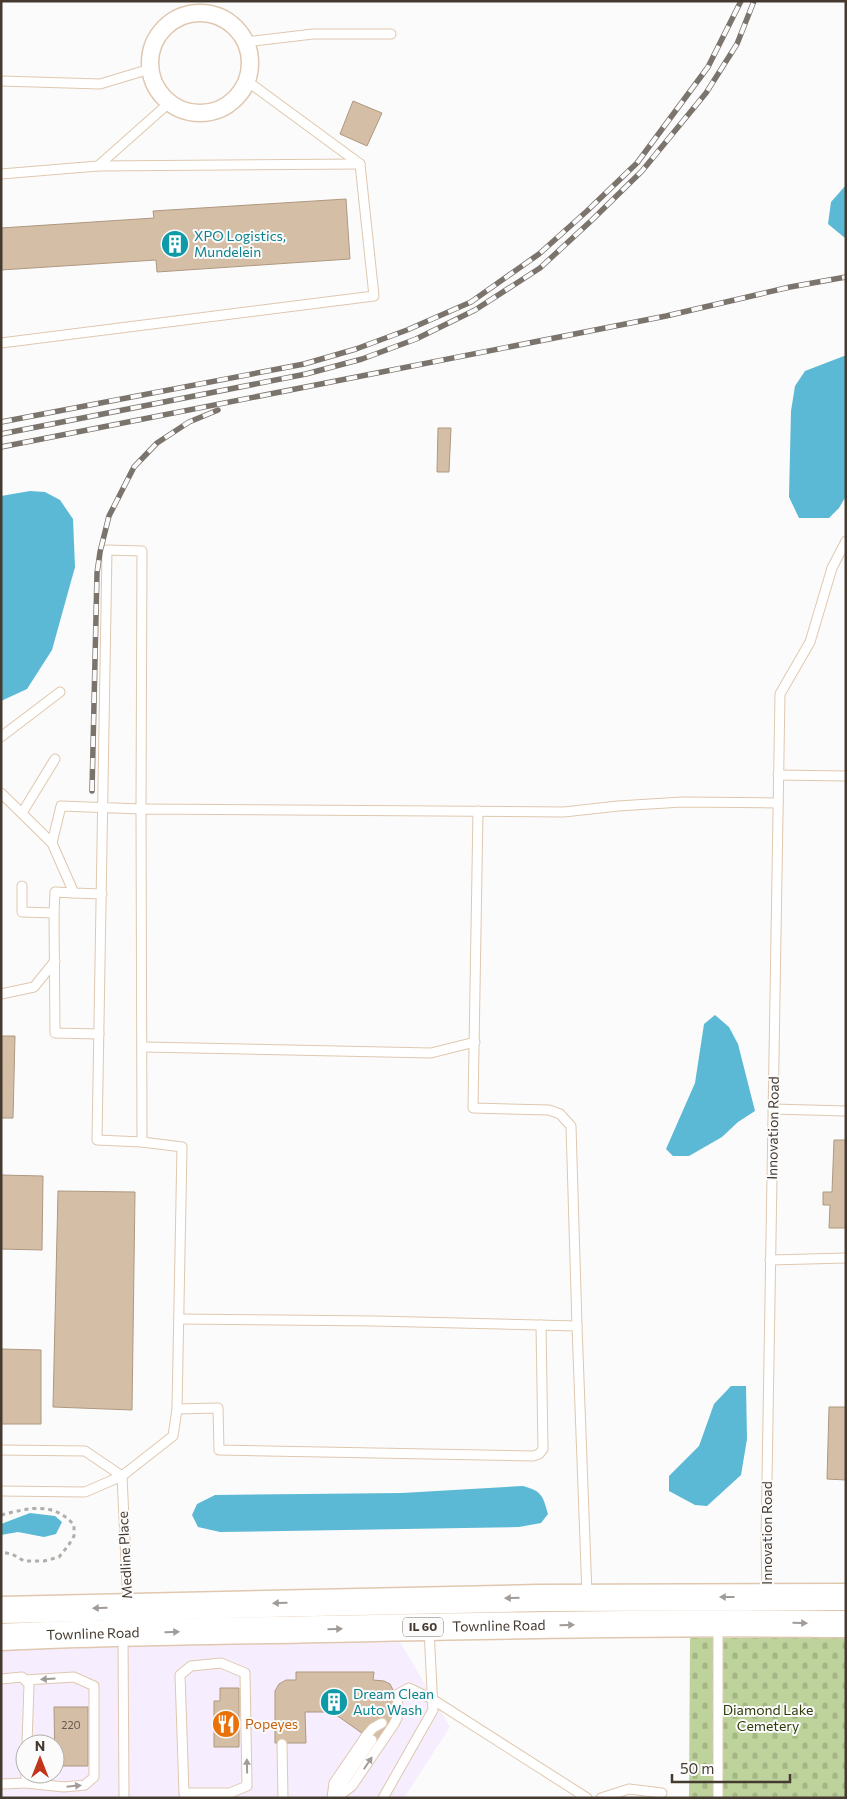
<svg xmlns="http://www.w3.org/2000/svg" width="847" height="1799" font-family="Commissioner,sans-serif">
	<defs>
		<pattern id="cemetery-stones" width="16" height="16" patternUnits="userSpaceOnUse" patternTransform="scale(1.25)"><rect width="16" height="16" fill="#bed39b"/><path d="M2 7V4a2 2 0 0 1 4 0v3zM10 15v-3a2 2 0 0 1 4 0v3z" fill="#a4b686"/></pattern>
	</defs>
	<rect width="100%" height="100%" fill="#fbfbfb"/>
	<path fill="#f6edfe" fill-rule="evenodd" d="M400,1642L450,1727L404,1798H1V1649ZM25,1744H55V1774H25Z"/>
	<path fill="url(#cemetery-stones)" d="M690,1638H846V1798H689Z"/>
	<g fill="#5bb9d5">
		<path d="M846,185V238H845L828,224L831,202Z"/>
		<path d="M844,356H846V496L839,508L829,518H799L789,497L791,411L795,386L805,371Z"/>
		<path d="M30,491L45,492L60,500L73,519L75,567L52,650L27,689L1,701V496Z"/>
		<path d="M715,1015L729,1027L738,1044L755,1111L738,1122L722,1137L689,1156H673L666,1149L695,1083L704,1024Z"/>
		<path d="M731,1386H746L747,1439L741,1475L707,1506L695,1505L669,1491V1476L699,1446L714,1404Z"/>
		<path d="M523,1486C542,1491 543,1496 548,1514L541,1523L519,1527L220,1532L198,1527L192,1515L197,1504L215,1495L402,1493Z"/>
		<path d="M30,1513L55,1516L62,1522L56,1534L44,1537L18,1532L1,1535V1524Z"/>
	</g>
	<g fill="#d5bea6" stroke="#ae9880">
		<path d="M353,101L382,113L367,146L340,134Z"/>
		<path d="M346,199L350,259L157,272L156,260L1,270V228L154,218L153,211Z"/>
		<path d="M438,428H451L449,472H437Z"/>
		<path d="M1,1036H15L13,1118H1Z"/>
		<path d="M834,1140H846V1228H829L830,1205H823V1192H832Z"/>
		<path d="M1,1175L43,1176L42,1250L1,1249Z"/>
		<path d="M58,1191L135,1192L132,1410L53,1407Z"/>
		<path d="M1,1349L41,1350V1424H1Z"/>
		<path d="M829,1407H846V1480L827,1479Z"/>
		<path d="M296,1672H374L373,1680L384,1681L390,1684L394,1692L393,1716L391,1723L376,1743L332,1712H305L306,1743H275V1691L279,1684L286,1680H296Z"/>
		<path d="M220,1688H239V1747H214V1701H220Z"/>
		<path d="M54,1707H88V1766H55Z"/>
	</g>
	<g fill="none" stroke-linecap="round" stroke-linejoin="round">
		<defs>
			<g id="lane">
				<path d="M246,42L313,34H391"/>
				<path d="M1,81L100,84L150,69"/>
				<path d="M98,166L360,164"/>
				<path d="M1,174L98,166L169,103"/>
				<path d="M1,343L374,296L360,164L247,81"/>
				<path d="M1,737L60,692"/>
				<path d="M778,775L846,776"/>
				<path d="M1,793L52,843"/>
				<path d="M478,811L473,1108L549,1110L560,1114L571,1126L577,1326"/>
				<path d="M22,813L55,759"/>
				<path d="M22,886V912L54,913L55,892L74,893"/>
				<path d="M102,894L74,893L52,843L61,806L141,809L142,551L107,550C104,747 101,944 97,1140L142,1142"/>
				<path d="M54,913L55,1033L99,1034"/>
				<path d="M1,994L34,987L55,961"/>
				<path d="M143,1047L431,1053L475,1042"/>
				<path d="M773,1109L846,1111"/>
				<path d="M770,1260L846,1258"/>
				<path d="M179,1319L375,1321L577,1326L587,1595"/>
				<path d="M177,1409L218,1408L219,1450L533,1456L539,1454L543,1449L541,1325"/>
				<path d="M1,1450L85,1451L122,1476"/>
				<path d="M122,1476L128,1605"/>
				<path d="M1,1491L85,1492L122,1476L173,1436L177,1409L182,1147L142,1142L141,809L564,812L618,806L682,802L778,803"/>
				<path d="M767,1595L766,1540L780,694L810,642L832,568L846,541"/>
				<path d="M718,1626V1798"/>
				<path d="M123,1635L124,1798"/>
				<path d="M1,1679L22,1677L29,1684L27,1744"/>
				<path d="M25,1680L74,1677L94,1686V1777L85,1785L64,1787L26,1783"/>
				<path d="M282,1744L283,1798"/>
				<path d="M1,1784L26,1783V1774"/>
				<path d="M184,1793H230L247,1786L245,1673L221,1663L191,1666L180,1675L184,1793L185,1798"/>
				<path d="M335,1795L372,1740"/>
				<path d="M332,1798L334,1783L366,1736L373,1728L382,1723"/>
				<path d="M336,1798L352,1786L394,1724L397,1718L398,1694L409,1688L432,1699L587,1798"/>
				<path d="M383,1798L433,1710L429,1629"/>
				<path d="M601,1798L629,1789L662,1793"/>
			</g>
			<circle id="street" cx="200" cy="63" r="50"/>
			<g id="primary">
				<path d="M1,1610L540,1598L846,1597"/>
				<path id="s1" d="M1,1637C126,1631 250,1631 375,1628C532,1625 689,1622 846,1624"/>
			</g>
		</defs>
		<use href="#lane" stroke="#dfc8af" stroke-width="11"/>
		<use href="#street" stroke="#dfc8af" stroke-width="19"/>
		<use href="#primary" stroke="#dfc8af" stroke-width="29"/>
		<path stroke="#b1ada9" stroke-width="3" stroke-dasharray="4 4" stroke-linecap="butt" d="M1,1515C29,1508 53,1501 74,1525V1536L68,1546L59,1557L44,1561H24L12,1554L1,1552"/>
		<use href="#lane" stroke="#fff" stroke-width="9"/>
		<use href="#street" stroke="#fff" stroke-width="16"/>
		<use href="#primary" stroke="#fff" stroke-width="26"/>
		<defs>
			<g id="rail">
				<path d="M1,422L304,364L356,349L407,330L471,302L539,254L587,211L637,163L708,67L741,1"/>
				<path d="M1,434L306,374L362,359L416,339L475,310L540,268L592,220L642,171L706,93L737,44L754,1"/>
				<path d="M1,447L666,316L790,287L846,277"/>
				<path d="M92,791L97,573L100,552L109,516L134,467L157,443L189,422L218,410"/>
			</g>
		</defs>
		<use href="#rail" stroke="#7b746d" stroke-width="5.5"/>
		<use href="#rail" stroke="#fbfbfb" stroke-width="4" stroke-dasharray="11" stroke-linecap="butt"/>
	</g>
	<defs><path id="oneway-solid" d="M-6-.8H1V-3.2L6.5 0L1 3.2V.8H-6Z" transform="scale(1.25)"/></defs>
	<g fill="#a29c98">
		<use href="#oneway-solid" transform="translate(727 1597) rotate(180)"/>
		<use href="#oneway-solid" transform="translate(512 1598) rotate(179)"/>
		<use href="#oneway-solid" transform="translate(280 1603) rotate(179)"/>
		<use href="#oneway-solid" transform="translate(100 1608) rotate(179)"/>
		<use href="#oneway-solid" transform="translate(800 1623) rotate(1)"/>
		<use href="#oneway-solid" transform="translate(567 1625) rotate(-1)"/>
		<use href="#oneway-solid" transform="translate(335 1629) rotate(-1)"/>
		<use href="#oneway-solid" transform="translate(172 1632) rotate(-1)"/>
		<use href="#oneway-solid" transform="translate(48 1679) rotate(176)"/>
		<use href="#oneway-solid" transform="translate(368 1763) rotate(-56)"/>
		<use href="#oneway-solid" transform="translate(247 1766) rotate(-91)"/>
		<use href="#oneway-solid" transform="translate(74 1786) rotate(-6)"/>
	</g>
	<defs>
		<symbol id="building-disc" viewBox="-11 -11 22 22"><circle r="9.5" fill="#0f9aa8" stroke="#fbfbfb"/><path d="M-4-6H4V6H1V3H-1V6H-4ZM-2.5-4.3h1.7v1.8h-1.7ZM.8-4.3h1.7v1.8H.8ZM-2.5-1h1.7V.8h-1.7ZM.8-1h1.7V.8H.8Z" fill="#fff"/></symbol>
		<symbol id="restaurant-disc" viewBox="-11 -11 22 22"><circle r="9.5" fill="#e8710a" stroke="#fbfbfb"/><path d="M-5-6h1v4h1v-4h1v4h1v-4h1v5L-1.5 .5V6h-2V.5L-5-1ZM5-6V6H3V1.5H1.5Q1.5-4 5-6Z" fill="#fff"/></symbol>
	</defs>
	<g fill-rule="evenodd">
		<use href="#building-disc" x="159" y="228" width="32" height="32"/>
		<use href="#building-disc" x="318" y="1686" width="32" height="32"/>
		<use href="#restaurant-disc" x="210" y="1708" width="32" height="32"/>
	</g>
	<g text-anchor="middle" stroke-width="4" stroke-linejoin="round" paint-order="stroke">
		<g font-size="11" fill="#685b4e">
			<text x="71" y="1729">220</text>
		</g>
		<rect fill="#fbfbfb" stroke="#7b746d" stroke-width="1" x="403" y="1617.5" width="40" height="19" rx="4"/>
		<g font-size="12" font-weight="bold" fill="#443a30">
			<text x="423" y="1631">IL 60</text>
		</g>
		<g font-size="14" fill="#0d838f" stroke="#fbfbfb" text-anchor="start">
			<text x="194" y="241">XPO Logistics,<tspan x="194" dy="16">Mundelein</tspan></text>
			<text x="353" y="1699">Dream Clean<tspan x="353" dy="16">Auto Wash</tspan></text>
		</g>
		<g font-size="14" fill="#443a30" stroke="#fbfbfb">
			<text transform="translate(773 1128) rotate(-89)" y="5">Innovation Road</text>
			<text transform="translate(767 1533) rotate(-90)" y="5">Innovation Road</text>
			<text transform="translate(125 1555) rotate(-93)" y="5">Medline Place</text>
			<text dy="5" stroke="none"><textPath href="#s1" startOffset="498">Townline Road</textPath></text>
			<text dy="5" stroke="none"><textPath href="#s1" startOffset="92">Townline Road</textPath></text>
		</g>
		<g font-size="14" fill="#2e3d08" stroke="#fbfbfb">
			<text x="768" y="1715">Diamond Lake<tspan x="768" dy="16">Cemetery</tspan></text>
		</g>
		<g font-size="14" fill="#c56008" stroke="#fbfbfb" text-anchor="start">
			<text x="245" y="1729">Popeyes</text>
		</g>
	</g>
	<rect width="847" height="1799" fill="none" stroke="#443a30" stroke-width="5"/>
	<g transform="translate(40 1759)"><circle r="24" fill="#fbfbfb" stroke="#b2aeaa"/>
	<path d="M0-4L9 19L0 12L-9 19Z" fill="#c1361b"/>
	<text y="-8" font-size="14" font-weight="bold" text-anchor="middle" fill="#443a30">N</text>
	</g>
	<path d="M672 1774v8h118v-8" fill="none" stroke="#443a30" stroke-width="2.5"/>
	<text x="680" y="1774" font-size="15" fill="#443a30" stroke="#fbfbfb" stroke-width="4" paint-order="stroke">50 m</text>
</svg>
